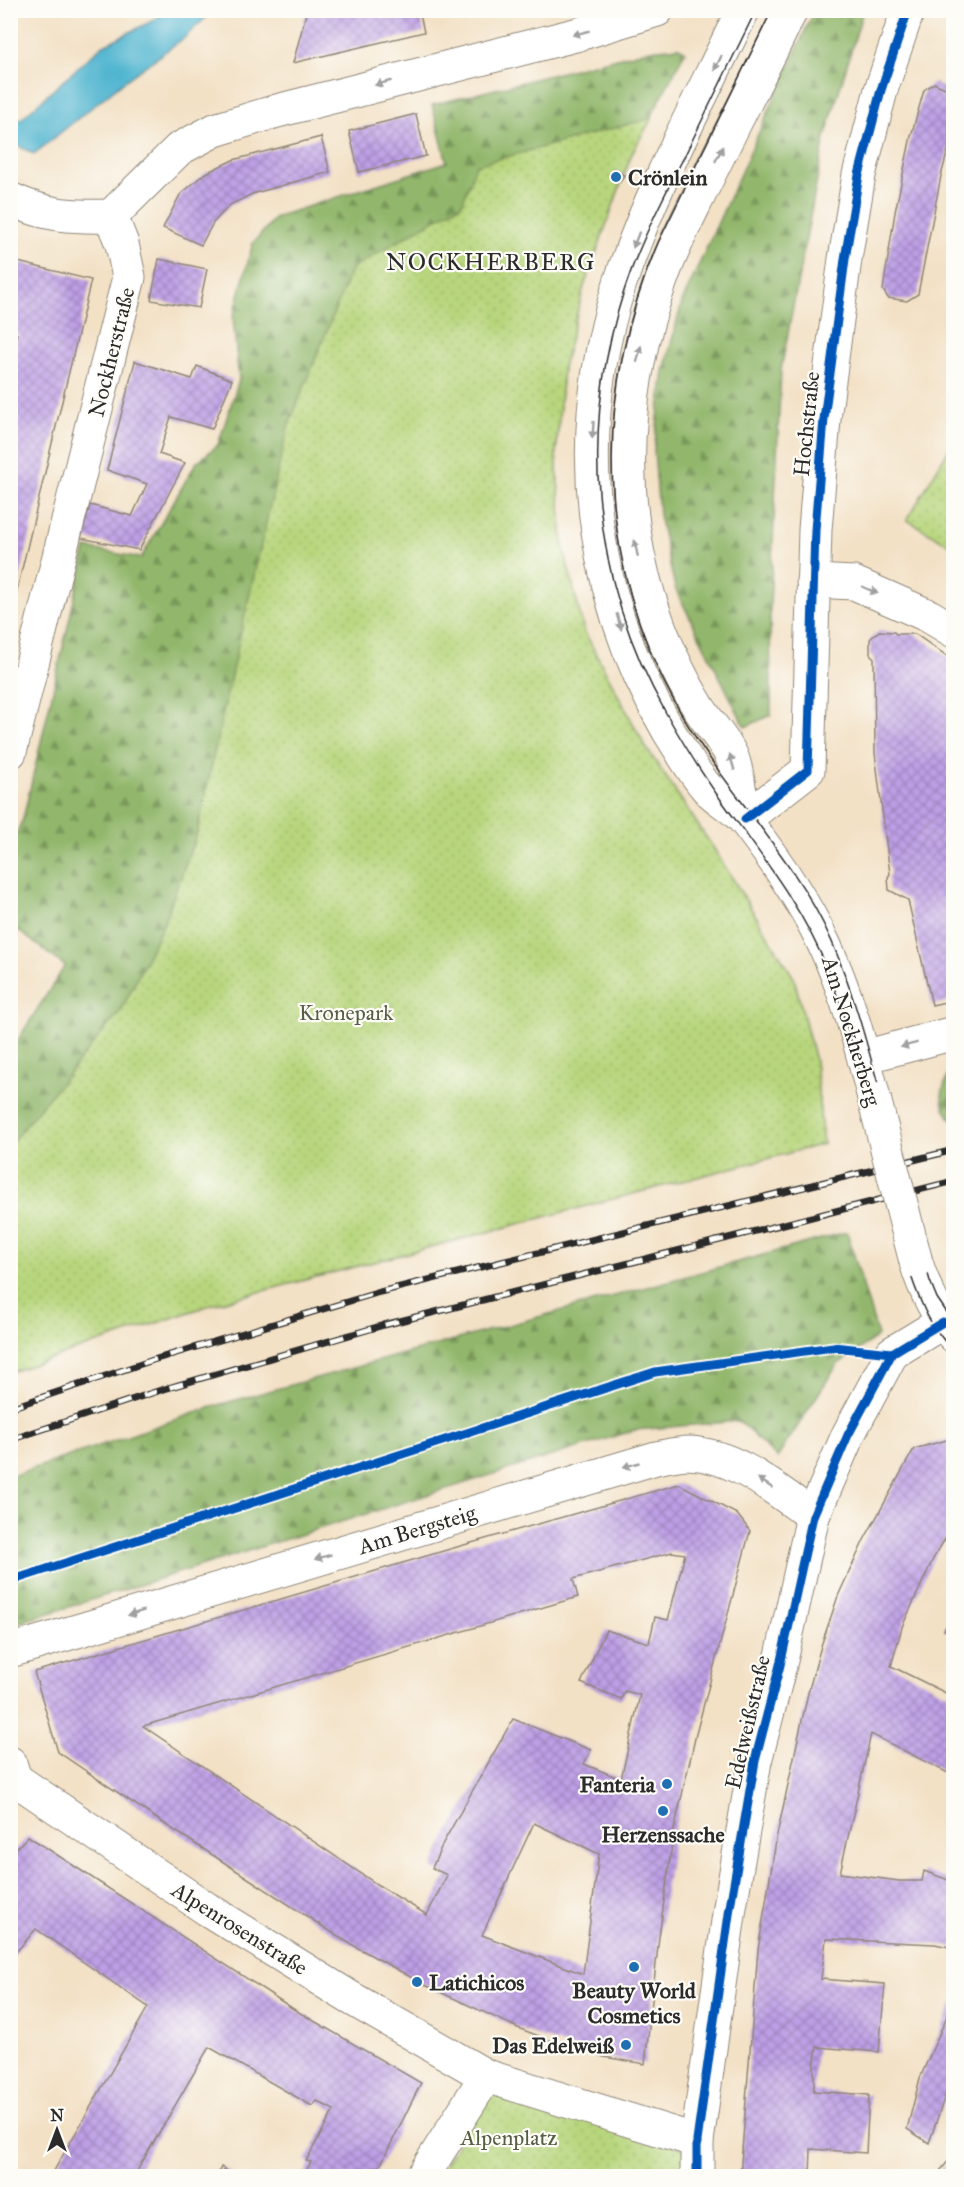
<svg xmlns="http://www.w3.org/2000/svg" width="964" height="2187" font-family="'IM FELL Great Primer',serif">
	<defs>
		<pattern id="forest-firs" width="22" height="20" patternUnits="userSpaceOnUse" patternTransform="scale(1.5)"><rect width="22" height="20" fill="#92b76c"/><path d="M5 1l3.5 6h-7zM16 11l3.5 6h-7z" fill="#779559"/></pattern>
		<pattern id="park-dots" width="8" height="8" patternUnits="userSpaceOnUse" patternTransform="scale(1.5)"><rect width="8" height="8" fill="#b8d67d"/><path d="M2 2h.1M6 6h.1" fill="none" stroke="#9eb86c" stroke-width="1.8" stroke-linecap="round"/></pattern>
		<pattern id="building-cross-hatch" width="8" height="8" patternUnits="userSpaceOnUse" patternTransform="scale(1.5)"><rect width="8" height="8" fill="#be9fe6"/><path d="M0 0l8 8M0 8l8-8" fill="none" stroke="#9b82bb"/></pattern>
	</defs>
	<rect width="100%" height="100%" fill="#fdfcf7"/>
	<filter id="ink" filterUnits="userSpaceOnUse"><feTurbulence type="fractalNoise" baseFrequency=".0167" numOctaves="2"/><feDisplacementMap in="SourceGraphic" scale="12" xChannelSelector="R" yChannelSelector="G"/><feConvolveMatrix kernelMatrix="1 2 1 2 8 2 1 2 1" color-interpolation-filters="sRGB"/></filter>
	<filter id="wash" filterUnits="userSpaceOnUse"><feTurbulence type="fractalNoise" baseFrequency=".008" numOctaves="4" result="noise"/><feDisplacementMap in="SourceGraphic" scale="24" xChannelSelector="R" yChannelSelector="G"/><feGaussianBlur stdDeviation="1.35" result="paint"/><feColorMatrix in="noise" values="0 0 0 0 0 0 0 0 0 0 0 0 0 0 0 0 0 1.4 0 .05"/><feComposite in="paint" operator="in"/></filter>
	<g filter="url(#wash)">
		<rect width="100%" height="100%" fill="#f3e1c6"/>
		<g fill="url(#forest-firs)" stroke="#5e714c" stroke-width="1.5" fill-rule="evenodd">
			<path d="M814,11H863L825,138L781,370L770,607L771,715L745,727L675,588L659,515L654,450L664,371L682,302Z"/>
			<path d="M679,47L685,52L632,153L584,286L563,367L556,454L563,546L584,631L645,746L714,849L794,978L815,1061L823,1144L213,1304L11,1372L10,1052L65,966L11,925L10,847L23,819L86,548L141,558L196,463L218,445L239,380L233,318L253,243L276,217L447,162L432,105L649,50ZM211,768L135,1216L122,1009L163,925L197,833Z"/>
			<path d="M953,1070H954L953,1121C937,1103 941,1092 949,1072Z"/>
			<path d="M847,1232L878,1336L837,1365L777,1458L739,1421L635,1430L11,1625V1476L218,1405Z"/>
		</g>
		<g fill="url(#park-dots)" stroke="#728054" stroke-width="1.5">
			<path d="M652,118L632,153L584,286L563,367L556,454L563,546L584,631L645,746L714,849L794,978L815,1061L823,1144L213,1304L11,1372V1143L122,1009L163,925L197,833L230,680L288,427L352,268L462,204L476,165Z"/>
			<path d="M953,442V547L907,520Z"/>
			<path d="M491,2087L691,2151L690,2176H438Z"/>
		</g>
		<path fill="#51b5d0" stroke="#3e707e" stroke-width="1.5" d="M166,11H213L184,38L122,83L34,154L11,142V126L22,118L102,46L154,20Z"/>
		<g id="blocks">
			<g fill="url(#building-cross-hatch)" fill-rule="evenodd">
				<path d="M307,10H419L424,32L293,63Z"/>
				<path d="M934,83L954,92V128L941,176L918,294L907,301L888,298L883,290L895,212L911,136L924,90Z"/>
				<path d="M416,114L426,156L359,172L349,131Z"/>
				<path d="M321,137L330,172L252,194L230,205L213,223L201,245L163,228L180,195L204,174L233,160Z"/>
				<path d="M616,171L624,175L620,182L612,178Z"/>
				<path d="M159,259L207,269L199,308L151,300Z"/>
				<path d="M10,260L91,280L11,615L10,362L17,334L10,332Z"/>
				<path d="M135,361L192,379L197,366L232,380L212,429L171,417L159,454L185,463L139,550L81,538L90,505L132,516L147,484L107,470Z"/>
				<path d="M879,631L894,632L896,634H915L954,661V1000L932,1005L908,900L889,890L888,877L890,874L875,753L874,658L870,654V639Z"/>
				<path d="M954,1438V1524L933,1559L902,1627L891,1666L954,1697V1776L871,1734L840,1873L899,1881H922L924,1871L954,1882V1948L935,1944L826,1939L821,1979L885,1984L879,2052L817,2047L814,2066V2091L869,2095L866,2153L811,2149L810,2176H740L758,1950L777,1835L808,1693L821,1646L838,1596L864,1540L914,1449Z"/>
				<path d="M679,1484L737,1514L750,1531L696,1734L674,1830L659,1937L645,2064L604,2057L557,2043L518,2028L425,1985L342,1939L154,1817L58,1752L34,1672L450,1549ZM672,1552L685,1554L668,1620L655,1617L649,1643L606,1630L581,1683L621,1699L625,1691L640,1695L621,1779L584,1764L591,1750L513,1719L443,1843L432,1868L447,1875L427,1915L378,1885L143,1726L578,1597L573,1579ZM534,1823L599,1854L583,1974L482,1935Z"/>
				<path d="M954,1612V1635L944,1630Z"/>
				<path d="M28,1836L295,2010L421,2083L375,2176H303L311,2162L306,2161L334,2110L317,2101L312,2106L209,2047L134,2176H51L148,2007L36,1929L10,1959V1855Z"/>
				<path d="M954,2000V2085L950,2095L946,2093L929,2143L907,2129L920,2078Z"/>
				<path d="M954,2154V2176H936Z"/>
				<path d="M221,2167L235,2176H217Z"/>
			</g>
		</g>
	</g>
	<g filter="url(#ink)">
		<use href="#blocks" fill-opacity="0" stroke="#8f8678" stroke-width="1.5"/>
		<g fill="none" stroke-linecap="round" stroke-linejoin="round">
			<defs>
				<g id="minor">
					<path d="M10,199C47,216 71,217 111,216"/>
					<path d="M111,216L179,149L215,130L277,111L579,34L657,10"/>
					<path d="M813,581L854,583L929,616L954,631"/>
					<path d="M10,752L129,277L122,244L111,216"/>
					<path d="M745,819L808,770L815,530L824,419L845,259L859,175L881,90L908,10"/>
					<path d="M864,1057L954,1033"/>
					<path d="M10,1651L656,1458C667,1456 678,1453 689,1453C736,1455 776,1490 813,1516"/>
					<path d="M10,1763L15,1779L207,1909L349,1997L486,2076L697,2141"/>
					<path d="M423,2176L486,2076"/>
					<path d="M697,2176V2141L730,1907L755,1761L780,1665L813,1516L848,1435L892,1353L943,1322"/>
				</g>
				<g id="major">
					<path d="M743,10C700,100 651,189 620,283C567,448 591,614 686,759C692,768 699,779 707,788C719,801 737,809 747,823C776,861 804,901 824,944C847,993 861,1046 874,1098"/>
					<path d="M745,819C740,799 739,776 732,757C728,746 707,721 699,708C678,674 661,635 649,597C617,493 624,382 661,280C672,248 689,216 704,185C732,127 763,69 791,10"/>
					<path d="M916,1262C924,1289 936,1313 954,1336"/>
				</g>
			</defs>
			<use href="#minor" stroke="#8f8678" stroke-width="35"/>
			<use href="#major" stroke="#8f8678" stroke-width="35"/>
			<use href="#minor" stroke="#fff" stroke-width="33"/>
			<use href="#major" stroke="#fff" stroke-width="33"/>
			<g stroke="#2b2b2b" stroke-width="1.5">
				<path d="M756,10C732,59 708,107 685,155C666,192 647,229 632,268C577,416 588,575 666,713C683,743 700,772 721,800C761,855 804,909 829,973C855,1042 869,1114 887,1185C897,1225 905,1266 922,1304C929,1322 942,1338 954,1353"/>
				<path d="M772,10L658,243C587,411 597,587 698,741C742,808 800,868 832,942C854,994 868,1048 883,1102C898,1162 913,1222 930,1281L937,1298L954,1323"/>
			</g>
			<defs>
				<g id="rail">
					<path d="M10,1408L153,1360L380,1292L954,1150"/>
					<path d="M10,1440L161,1390L384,1325L954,1181"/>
				</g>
			</defs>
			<use href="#rail" stroke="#2b2b2b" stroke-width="7"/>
			<use href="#rail" stroke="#fdfcf7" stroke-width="4.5" stroke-dasharray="14" stroke-linecap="butt"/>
			<defs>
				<path id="major-bridge" d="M874,1098L916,1262"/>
			</defs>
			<use href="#major-bridge" stroke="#8f8678" stroke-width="35" stroke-linecap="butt"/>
			<use href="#major-bridge" stroke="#fff" stroke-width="33"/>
			<defs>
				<g id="cycleway">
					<path d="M745,819L808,770L815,530L824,419L845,259L859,175L881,90L908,10"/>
					<path d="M10,1581L655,1372L833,1347L892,1353"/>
					<path d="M697,2176V2141L730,1907L755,1761L780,1665L813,1516L848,1435L892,1353L943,1322"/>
				</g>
			</defs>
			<use href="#cycleway" stroke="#fdfcf7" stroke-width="13"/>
			<use href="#cycleway" stroke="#0057b8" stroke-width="9"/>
		</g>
		<defs><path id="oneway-solid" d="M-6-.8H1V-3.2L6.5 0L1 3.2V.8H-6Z" transform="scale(1.5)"/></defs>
		<g fill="#a0a0a0">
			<use href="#oneway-solid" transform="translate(581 33) rotate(165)"/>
			<use href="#oneway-solid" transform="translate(718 63) rotate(116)"/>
			<use href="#oneway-solid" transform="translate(383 83) rotate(165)"/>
			<use href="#oneway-solid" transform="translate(719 154) rotate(-64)"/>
			<use href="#oneway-solid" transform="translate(636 240) rotate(111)"/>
			<use href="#oneway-solid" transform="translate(639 354) rotate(-76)"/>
			<use href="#oneway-solid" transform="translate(593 430) rotate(94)"/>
			<use href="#oneway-solid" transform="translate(636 548) rotate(-102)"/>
			<use href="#oneway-solid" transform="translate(870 590) rotate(24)"/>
			<use href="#oneway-solid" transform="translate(619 622) rotate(74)"/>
			<use href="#oneway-solid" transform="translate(732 762) rotate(-106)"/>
			<use href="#oneway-solid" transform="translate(909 1045) rotate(165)"/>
			<use href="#oneway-solid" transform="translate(631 1465) rotate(163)"/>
			<use href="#oneway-solid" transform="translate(765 1483) rotate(-146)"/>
			<use href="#oneway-solid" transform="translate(323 1557) rotate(163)"/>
			<use href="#oneway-solid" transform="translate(136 1613) rotate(163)"/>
		</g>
	</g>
	<g fill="#1f6fb2" stroke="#fdfcf7" stroke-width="2">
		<circle cx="616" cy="177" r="6"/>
		<circle cx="667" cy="1784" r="6"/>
		<circle cx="663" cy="1811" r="6"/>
		<circle cx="634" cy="1967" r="6"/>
		<circle cx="417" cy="1982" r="6"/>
		<circle cx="626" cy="2045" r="6"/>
	</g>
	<g text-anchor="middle" stroke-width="4.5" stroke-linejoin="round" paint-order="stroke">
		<g font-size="22" font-weight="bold" fill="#2b2b2b" stroke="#fdfcf7" text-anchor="start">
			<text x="628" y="185">Crönlein</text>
			<text x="655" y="1792" text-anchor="end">Fanteria</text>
			<text x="663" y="1842" text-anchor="middle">Herzenssache</text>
			<text x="429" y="1990">Latichicos</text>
			<text x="634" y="1998" text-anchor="middle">Beauty World<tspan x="634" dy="25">Cosmetics</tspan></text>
			<text x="614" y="2053" text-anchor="end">Das Edelweiß</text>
		</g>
		<g font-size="22" fill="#2b2b2b" stroke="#fdfcf7">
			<text transform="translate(111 352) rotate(-76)" y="8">Nockherstraße</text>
			<text transform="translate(806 424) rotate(-84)" y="8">Hochstraße</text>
			<text transform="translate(852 1031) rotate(73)" y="8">Am Nockherberg</text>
			<text transform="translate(417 1529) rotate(-17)" y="8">Am Bergsteig</text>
			<text transform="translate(747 1722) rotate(-77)" y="8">Edelweißstraße</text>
			<text transform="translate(240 1928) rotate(32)" y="8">Alpenrosenstraße</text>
		</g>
		<g font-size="22" fill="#555e44" stroke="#fdfcf7">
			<text x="346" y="1020">Kronepark</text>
			<text x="509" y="2145">Alpenplatz</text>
		</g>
		<g font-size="24" letter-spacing="1.5" fill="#2b2b2b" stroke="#fdfcf7">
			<text x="491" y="270">NOCKHERBERG</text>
		</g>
	</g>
	<rect width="964" height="2187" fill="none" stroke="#fdfcf7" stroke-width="36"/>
	<g transform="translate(57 2130)" stroke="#fdfcf7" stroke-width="4.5" paint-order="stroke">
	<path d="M0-4.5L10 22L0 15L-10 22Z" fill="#2b2b2b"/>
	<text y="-9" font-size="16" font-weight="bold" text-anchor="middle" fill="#2b2b2b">N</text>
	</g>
</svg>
